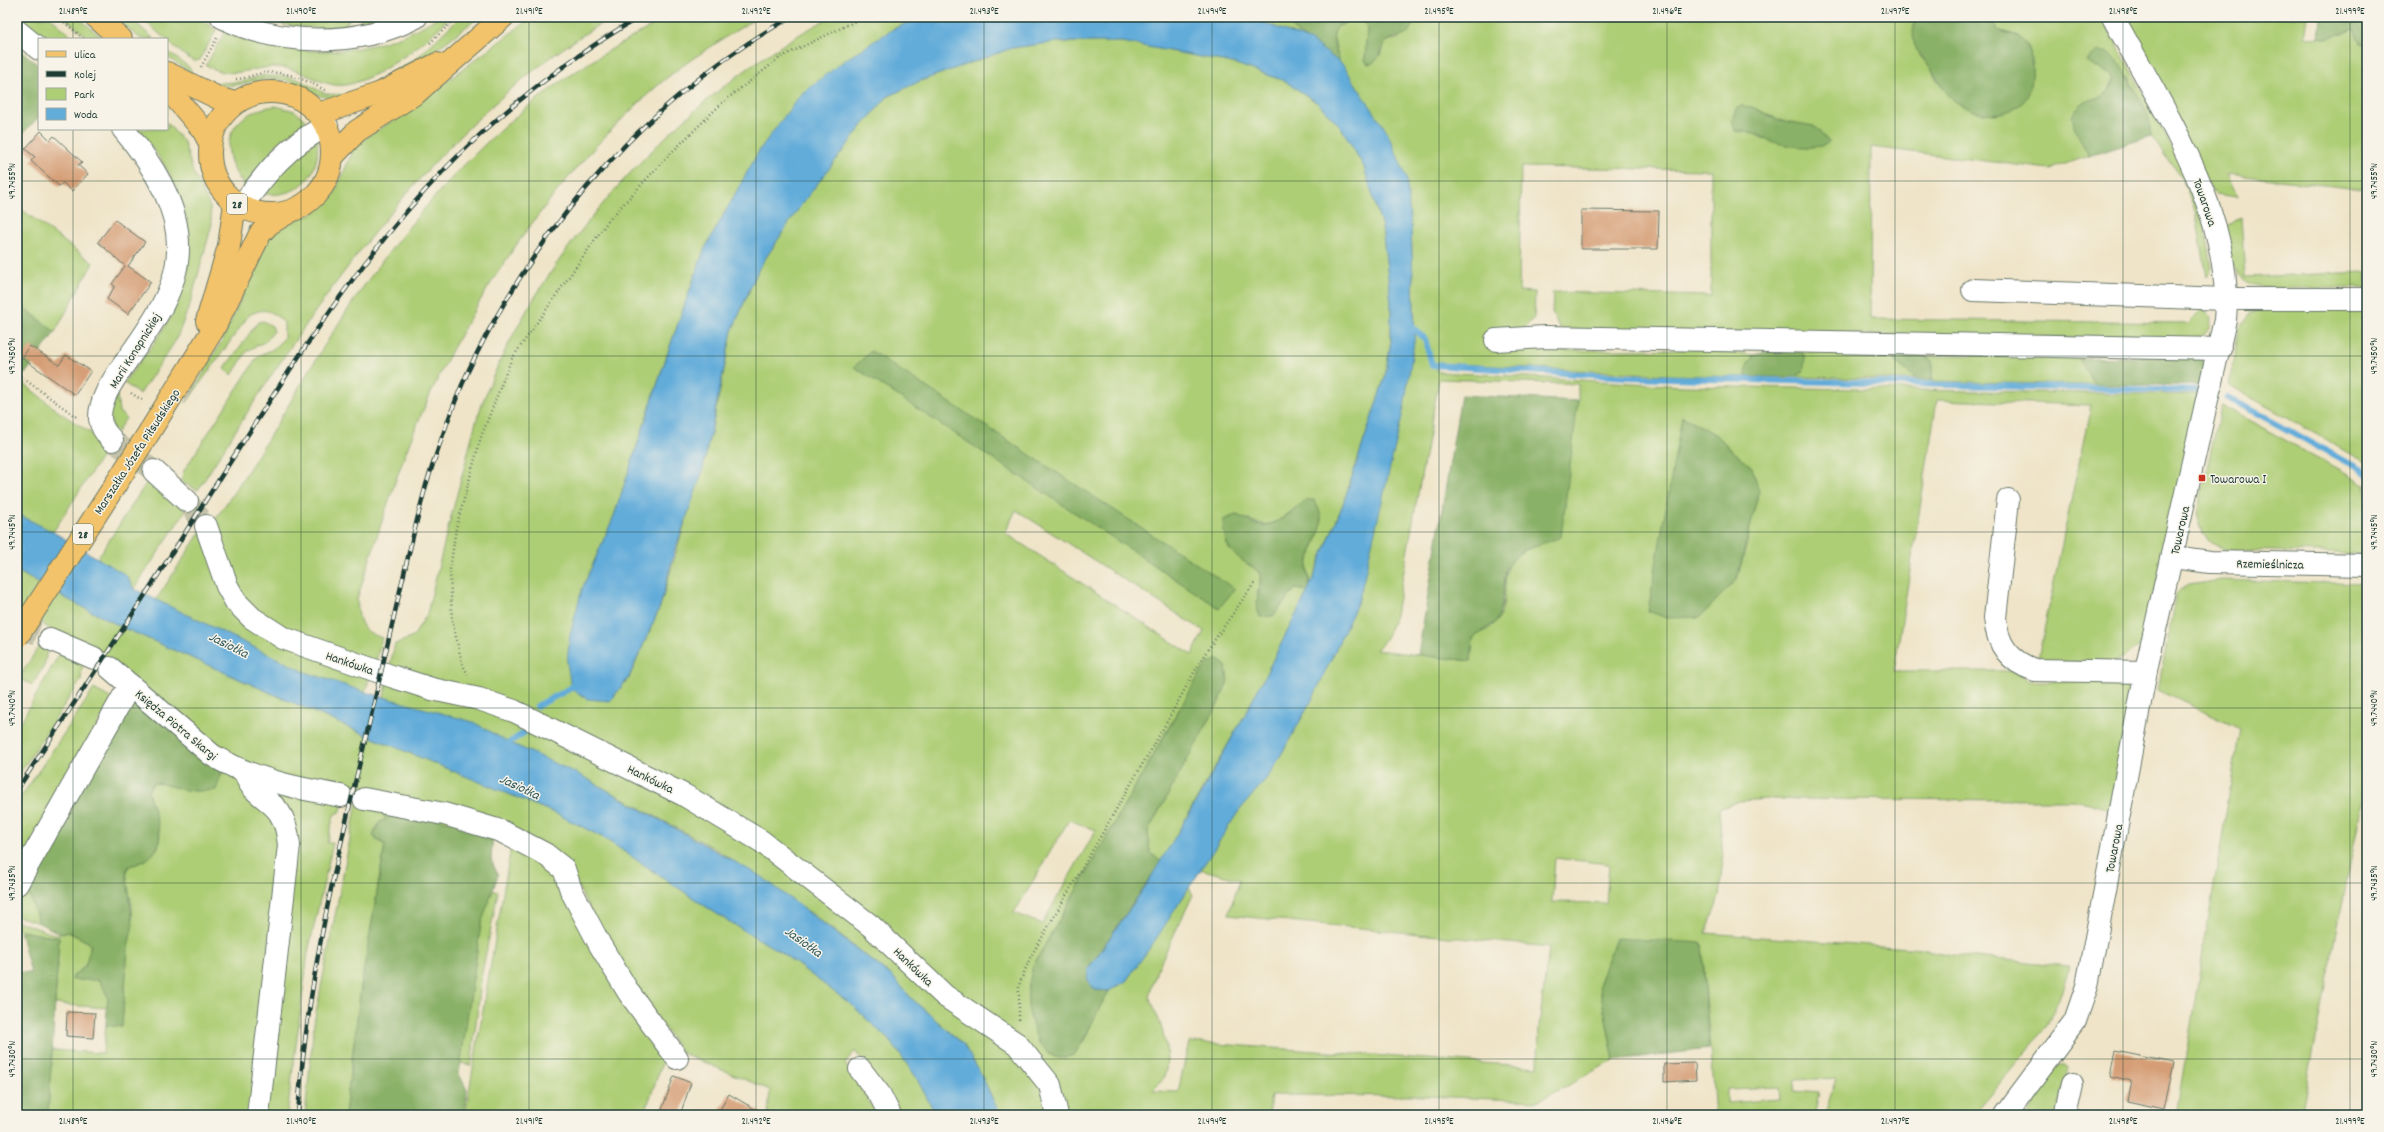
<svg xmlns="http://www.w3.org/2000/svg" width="2384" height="1132" font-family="Dekko,sans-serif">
	<rect width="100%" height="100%" fill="#f7f3e8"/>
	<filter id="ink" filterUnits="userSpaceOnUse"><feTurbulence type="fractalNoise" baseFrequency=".025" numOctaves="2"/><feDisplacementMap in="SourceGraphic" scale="8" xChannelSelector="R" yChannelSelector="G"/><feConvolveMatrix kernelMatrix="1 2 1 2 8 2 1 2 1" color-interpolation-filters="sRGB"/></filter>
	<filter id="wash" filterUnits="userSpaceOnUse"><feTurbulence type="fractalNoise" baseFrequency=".012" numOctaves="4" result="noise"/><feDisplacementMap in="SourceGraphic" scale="16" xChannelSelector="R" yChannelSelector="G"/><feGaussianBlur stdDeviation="0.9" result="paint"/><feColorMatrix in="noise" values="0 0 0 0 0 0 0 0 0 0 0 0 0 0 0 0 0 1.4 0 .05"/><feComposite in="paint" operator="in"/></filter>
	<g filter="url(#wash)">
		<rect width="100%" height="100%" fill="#efe4c8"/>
		<g fill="#aece76" stroke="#668655" fill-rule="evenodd">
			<path d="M50,17L75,39H41L17,18Z"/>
			<path d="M64,17H78L103,39H89Z"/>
			<path d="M114,17H129L154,39H141Z"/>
			<path d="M140,17H197L216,30L200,60L194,61L184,55Z"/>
			<path d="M252,17H350V18L344,27C312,30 282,26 252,17Z"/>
			<path d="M359,17H385L364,24Z"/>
			<path d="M438,17H449C431,40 364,91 334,85C313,81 298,67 276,67C250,67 230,81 206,65L225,32C296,60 373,59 438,17Z"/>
			<path d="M460,17H479C444,44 380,94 336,99C317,100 297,79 276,79C253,78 234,91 211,83L239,82L262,76H284L297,79L326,94L344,95L372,84L416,59Z"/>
			<path d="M532,17H612C431,122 307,317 198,490L181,482L183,472L258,356L273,349L284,338V323C272,310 264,307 249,315L186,403L224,337L269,236L286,223L310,215L320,208L334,194L356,144L406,112Z"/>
			<path d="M667,17H758C726,37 684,62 656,87C542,189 450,327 399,471C384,513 371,556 357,599C359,621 359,630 382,638L375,665L295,637L244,605L211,525C266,450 308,366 361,290C418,210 485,134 566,78C598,56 633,37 667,17Z"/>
			<path d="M831,17H922L893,29L704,250L668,352L614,516L582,589L610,701L629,678L660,607L711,434L732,331L759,268L801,205L863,125L887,97L920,81L1012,48L1056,42H1122L1233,63L1285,81L1318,103L1341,127L1364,167L1382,227L1391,302V341L1385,377L1343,504L1310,585L1307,565L1318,536L1294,509C1267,531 1266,526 1236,515L1228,548L1259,572L1261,577L1257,594L1273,616L1295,589L1308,591L1248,709L1161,862L1150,853L1148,831L1218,704L1228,681L1182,704L1033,966L1034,1026L1038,1042L1050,1054L1060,1058L1074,1055L1085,1039L1096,1013L1109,991L1126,981L1189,888L1193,895L1157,970L1149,996C1159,1018 1173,1052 1164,1077C1162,1082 1156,1086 1153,1091L1178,1092L1189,1042L1538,1067L1539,1027L1549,947L1228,915L1240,880L1200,869L1238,812L1270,774L1313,698L1359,599L1415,336L1411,227L1386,130L1340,63L1333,36L1335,28L1354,19L1365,21L1367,29L1365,60L1371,64L1382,52L1385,43L1390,40L1397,39L1411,28L1413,17H1914V27L1920,56L1931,68L1937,80L1984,113L1998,114L2033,64L2027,46L2017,35L1997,30L1990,17H2102L2173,149L2205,225L2212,268L2207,277L2195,210L2183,181L2151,136L2148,114L2128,77L2094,67L2107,72L2115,78L2082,143L2089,156L2050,169L1871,147L1870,319L2188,323L2202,309L2211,317C2210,332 2206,336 2191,339L1561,330L1552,314L1553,292L1711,296V170L1521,167L1519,291L1535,292L1534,318L1524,328L1526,347L1548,351L1695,349L1754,355L1747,366L1746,377L1670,375L1437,363V371L1440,372L1683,386L2201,395L2142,644L2121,660L2113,662H2049L2038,659L2091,405L1937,400L1894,671H2017L2029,681H2121L2132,693L2110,810L2090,803L2072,800L1767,799L1739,801L1719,809L1723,858L1719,897L1706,933L1922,949L1952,955L2070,966L2055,1010L2037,1039L1973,1115H1715L1702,943L1599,985L1614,1060L1538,1101L1427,1096L1271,1095L1269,1115H1064L1050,1071L689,792L389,669L395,644L413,637L427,614C439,564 451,514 465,465C470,445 474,425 481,407C537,251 685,92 831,17ZM1752,107L1779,120L1764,139L1753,133L1735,131ZM1439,379L1578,384V401L1534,547C1489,560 1516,594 1496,622C1492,628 1480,633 1473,638L1471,661L1376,650C1390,637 1393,622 1398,603ZM1682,416L1718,436L1734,453L1752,467V519L1746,547L1737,579L1721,595ZM1016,510L1204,631L1192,655L1005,533ZM1069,820L1096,830L1042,924L1014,913ZM1555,858L1609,864L1606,903L1552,902ZM1836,1078L1825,1114L1815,1113L1819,1093L1794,1091L1795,1080ZM1779,1087L1780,1099L1727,1103V1089Z"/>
			<path d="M1250,17H1285L1296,32L1311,41Z"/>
			<path d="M2123,17H2308L2305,36L2325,39L2354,29L2360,44L2367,45V190L2227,174L2237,197L2214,194Z"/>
			<path d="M167,51L190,68L192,73L167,57Z"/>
			<path d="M276,106L295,111L306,121L276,145L246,187C214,151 228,111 276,106Z"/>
			<path d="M167,123L184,142L193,172L210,207L212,224L190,304L176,340L140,394L124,383C139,362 160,338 171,316C205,243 188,187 137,129H167Z"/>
			<path d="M317,139C322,173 300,198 265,194L283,171Z"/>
			<path d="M17,206L93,263L55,332L17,302Z"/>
			<path d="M2241,217L2245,277L2367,272V288H2270C2231,285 2231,259 2225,228Z"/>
			<path d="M2267,308L2367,309V463L2229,385L2239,329L2249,314Z"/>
			<path d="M263,321L272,326L274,331L266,341L247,351L232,375L224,369L255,326L258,322Z"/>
			<path d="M1842,349L1892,356C1898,367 1908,369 1915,380L1796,377L1803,372L1802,352Z"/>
			<path d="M1956,355L2079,358L2094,385L1932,381V360L1925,357Z"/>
			<path d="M17,378L59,412L109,445L53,532L17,514Z"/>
			<path d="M117,394L119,412L126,418L117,432L113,429L109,412Z"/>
			<path d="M2221,405L2367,485V553L2229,550L2211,543L2203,534L2197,514Z"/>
			<path d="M147,482L180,503L186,510L134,589L126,575L97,559Z"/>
			<path d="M201,531L229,599L371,673L365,692L305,672L156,600Z"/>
			<path d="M17,571L65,598L124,628L366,735L557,814L604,838L720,916L782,953L852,1005L892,1043L916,1077L936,1115H903L855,1051L845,1064L878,1115H768L770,1090L682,1053L614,955L566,864L365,796L261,773L237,763L121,668L96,651L57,634L17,606Z"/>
			<path d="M2221,580L2367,584V795L2364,793L2301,1115H2176L2240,729L2158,690L2176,594L2188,585Z"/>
			<path d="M39,646L47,651L44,666L32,685L19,678Z"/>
			<path d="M61,651L84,665L82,667L81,680L17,777V729Z"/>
			<path d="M388,679L519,720L761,846L1037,1076L1052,1115H1000L981,1074L963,1044L912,999L892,976L811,913L717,850L578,774L508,742L384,697Z"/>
			<path d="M94,689L112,699L17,875V803Z"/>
			<path d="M223,768L261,799L282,833L253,1115H48L52,1050L103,1053L106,1025L122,1027L128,947C131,934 133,920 132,906C130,893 123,877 129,866L137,864L158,848L160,835L158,824L148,792L153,783H159L194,791L221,776Z"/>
			<path d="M256,782L343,801L341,811L334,815L327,843H333L308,952L287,1115H262L294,841Z"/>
			<path d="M357,803L383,806L385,820L380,822L375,829L376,840L385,845L361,987L345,1115H305L314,1023Z"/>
			<path d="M512,841L546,859L666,1052L644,1115H465Z"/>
			<path d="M27,870L29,894L39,923L17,916V893Z"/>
			<path d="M491,890L498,892L482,973L471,1065L460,1063L481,924Z"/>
			<path d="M17,921L59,936V933L68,932L88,942C96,953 83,971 73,976L79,980L93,979L99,980L108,997L107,1008L55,1004L59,938L17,930Z"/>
			<path d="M2058,1065H2065L2068,1069L2057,1115H2028L2045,1082Z"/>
		</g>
		<g fill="#8ab167" stroke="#54774e">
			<path d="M1285,17H1413C1413,43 1394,33 1385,43C1380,50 1380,64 1368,64L1365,60L1367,29L1365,21C1357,18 1354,20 1346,22C1326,29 1335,48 1340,63L1296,32Z"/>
			<path d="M1914,17H1990L1997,30C2003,33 2012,33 2017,36C2035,45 2037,89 2023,102C2006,119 1975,116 1956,102C1944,93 1939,80 1931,68C1928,63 1923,59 1920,54C1910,43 1914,31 1914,17Z"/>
			<path d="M2319,17H2367V45L2360,44L2354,29L2325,39L2319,38L2321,19Z"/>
			<path d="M17,47L39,66V117L17,139Z"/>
			<path d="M2099,51L2109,53L2118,61L2148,114L2151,136L2089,156L2075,129L2072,116C2086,89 2107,108 2115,78C2106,71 2096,69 2087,62L2090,57Z"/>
			<path d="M1741,106L1752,107L1779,120L1814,126L1829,142C1821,151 1788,146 1777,143C1768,141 1762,136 1754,133C1748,131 1741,131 1735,131L1732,120L1736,109Z"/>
			<path d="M17,302L55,332L25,374L17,368Z"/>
			<path d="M1774,350L1802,352L1805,358L1803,372L1796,377H1746L1747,366L1754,355Z"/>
			<path d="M871,351L1235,589L1219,608L854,367Z"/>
			<path d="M1917,355L1932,360V381L1915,380C1908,369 1898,367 1892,356Z"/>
			<path d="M2208,356L2201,385H2094L2079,358Z"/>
			<path d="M1461,395L1578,401L1561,537L1521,551L1506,568L1502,605L1496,622L1473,638L1471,661L1418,655Z"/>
			<path d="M1682,416L1718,436L1734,453L1752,467L1759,491L1737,579L1700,617L1667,618L1648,611Z"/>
			<path d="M1307,500H1314C1331,527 1314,537 1308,563C1305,573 1312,581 1308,591L1295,589L1273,616L1260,617C1252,599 1264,585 1259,572C1234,554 1224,553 1223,520L1236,515C1244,517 1252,524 1260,525C1278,527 1293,509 1307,500Z"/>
			<path d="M1218,659L1226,666L1228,681L1218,704L1148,831L1150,852L1161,862L1088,969L1095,990L1109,991C1096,1012 1088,1035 1074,1055C1070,1056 1064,1059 1059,1058C1038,1054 1031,1024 1028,1006C1026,993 1030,979 1033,966L1199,675L1207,664Z"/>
			<path d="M129,699L223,768L216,790C204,791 192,792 181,789C171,787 163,783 153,783L148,792C158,824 174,856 129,866L126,871L133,924L128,947L122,1027L106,1025L108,997L99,980H72L73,976L85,967L91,945L88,942L69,932L59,933L39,923L29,894L27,870Z"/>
			<path d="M383,806L493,832L491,860L498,875L481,924L459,1074L467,1090L464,1115H345L361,987L385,845L373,836L380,822L385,820Z"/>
			<path d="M20,931L59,938L48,1115H17V972L31,973Z"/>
			<path d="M1616,938L1702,943L1709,1049L1614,1060L1599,985Z"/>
		</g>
		<g fill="#62acda" stroke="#407487">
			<path d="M922,17H1250L1311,41L1343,65L1386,130L1406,176L1411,227L1415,336L1404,408L1359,599L1313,698L1270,774L1238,812L1156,939L1126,981L1109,991L1095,990L1087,980L1088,969L1145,887L1199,797L1248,709L1308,591L1343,504L1385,377L1391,341V302L1382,227L1364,167L1341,127L1318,103L1285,81L1233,63L1122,42H1056L1012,48L920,81L887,97L863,125L801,205L759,268L732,331L702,473L674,553L660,607L629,677L610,701L587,699L571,688L567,662L570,635L582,589L614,516L668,352L704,250L760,149L801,94L845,60L893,29Z"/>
			<path d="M17,514L53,532L126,575L134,589L305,672L365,692L473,722L508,742L578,774L762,877L892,976L912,999L963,1044L981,1074L1000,1115H936L916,1077L892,1043L852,1005L782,953L720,916L604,838L557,814L366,735L124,628L65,598L17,571Z"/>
		</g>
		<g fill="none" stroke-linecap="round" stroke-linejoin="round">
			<g stroke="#62acda" stroke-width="6">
				<path d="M1410,325L1425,339L1432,365L1628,377L2199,391"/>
				<path d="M2227,397L2367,473"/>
				<path d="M537,706L571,688L574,683"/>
				<path d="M503,747L525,732"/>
			</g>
		</g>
		<g id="blocks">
			<g fill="#d59e76">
				<path d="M41,131L50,140L54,136L82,162L78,165L88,174L72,191L63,183L59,186L31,161L35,157L25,149Z"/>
				<path d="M1581,210L1659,211L1658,249H1581Z"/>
				<path d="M115,220L145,242L128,266L151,282L128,314L107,299L115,286L112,284L125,266L98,242Z"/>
				<path d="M30,346L59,365L66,355L91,371L75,395L22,358Z"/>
				<path d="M67,1012L95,1013L93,1038L66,1036Z"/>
				<path d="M2116,1051L2174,1063L2164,1109L2127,1101L2131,1081L2111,1076Z"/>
				<path d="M1695,1063L1696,1080L1664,1082V1064Z"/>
				<path d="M674,1076L691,1083L680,1115H660Z"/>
				<path d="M729,1094L765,1115H717Z"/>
			</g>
		</g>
	</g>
	<g filter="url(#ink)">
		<use href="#blocks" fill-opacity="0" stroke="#687768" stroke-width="1"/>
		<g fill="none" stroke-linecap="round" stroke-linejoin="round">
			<g stroke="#c5c3aa" stroke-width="22" stroke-dasharray="22 11" stroke-linecap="butt">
				<path d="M112,440L154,471"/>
				<path d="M187,501L206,526"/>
				<path d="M17,626L50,639"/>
			</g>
			<defs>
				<g id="minor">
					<path d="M222,17C280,47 358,47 416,17"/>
					<path d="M17,31L39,49"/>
					<path d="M241,207C266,173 288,144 327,126"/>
					<path d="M1973,290L2226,299H2367"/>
					<path d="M1496,340L1545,337L2220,349"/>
					<path d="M112,440C106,434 101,428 100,419C99,397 117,375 129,357C151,326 177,290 178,251C180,205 151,162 123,129"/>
					<path d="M154,471L187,501"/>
					<path d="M2008,500L1995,618C1997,644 2009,662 2035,670L2145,672"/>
					<path d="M206,526L227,586L236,602L252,618L283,638L394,677L432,689L479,699L514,711L684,795L761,841L871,926L945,996L1017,1044L1050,1085L1057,1115"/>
					<path d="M2173,557L2210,562L2367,565"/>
					<path d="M50,639L94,658"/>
					<path d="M110,668L212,755C251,779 296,788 341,796"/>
					<path d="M246,773C248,791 269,798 279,812C285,821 288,834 289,845L258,1115"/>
					<path d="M364,799L444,814L501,831L545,854L564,869L571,890L600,945L629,993L677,1058"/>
					<path d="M17,884L130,685"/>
					<path d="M860,1069L880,1095L890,1115"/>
					<path d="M2005,1115L2075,1021L2087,986L2147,665L2225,320C2235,213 2161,107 2113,17"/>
					<path d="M2065,1115L2072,1084"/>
				</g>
				<g id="major">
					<path d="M96,17L121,39"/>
					<path d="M167,73L218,98L235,103"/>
					<path d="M167,88L203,130L210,143"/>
					<circle cx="271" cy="153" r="61"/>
					<path d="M319,114L381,93L437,64"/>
					<path d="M333,156L357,131L416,93L503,17"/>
					<path d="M207,321L229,246L235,203"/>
					<path d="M150,431L214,328L260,234L269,224L289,212"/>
				</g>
			</defs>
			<use href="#minor" stroke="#687768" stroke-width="24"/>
			<use href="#major" stroke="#687768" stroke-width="24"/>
			<g stroke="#687768" stroke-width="2.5" stroke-dasharray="1 3" stroke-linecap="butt">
				<path d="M58,17L84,39"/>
				<path d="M430,43L457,17"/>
				<path d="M201,67L217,38"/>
				<path d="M236,79C246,79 254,74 263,73C287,70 304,80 325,90"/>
				<path d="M17,374L78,418"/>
				<path d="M131,393L142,400"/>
				<path d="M468,675L462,663L452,620L450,570L456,528L481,437L511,360L608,221L664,160L723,102L781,57L864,17"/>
				<path d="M1019,1020V985L1030,958L1168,720L1202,658L1255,582"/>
			</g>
			<use href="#minor" stroke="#fff" stroke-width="22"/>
			<use href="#major" stroke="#f2c36a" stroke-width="22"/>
			<defs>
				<g id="rail">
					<path d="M17,790C79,695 143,600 204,503C278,388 350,268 445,169C503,109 568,59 639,17"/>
					<path d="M298,1115C306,987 336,861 366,737C386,653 404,568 426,485C440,443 454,399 474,359C544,218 653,95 791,17"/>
				</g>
			</defs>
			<use href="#rail" stroke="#1f3d34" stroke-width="4.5"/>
			<use href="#rail" stroke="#f7f3e8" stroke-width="3" stroke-dasharray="9" stroke-linecap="butt"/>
			<defs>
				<path id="major-bridge" d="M17,637L150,431"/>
			</defs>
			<use href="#major-bridge" stroke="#687768" stroke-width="24" stroke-linecap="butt"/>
			<use href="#major-bridge" stroke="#f2c36a" stroke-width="22"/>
		</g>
	</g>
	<path fill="none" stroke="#1f3d34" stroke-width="1" stroke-opacity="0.45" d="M73,17V39M301,17V1115M529,17V1115M756,17V1115M984,17V1115M1212,17V1115M1439,17V1115M1667,17V1115M1895,17V1115M2123,17V1115M2350,17V1115M73,129V1115M17,181H2367M17,356H2367M17,532H2367M17,708H2367M17,883H2367M17,1059H2367"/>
	<rect fill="#c8321e" stroke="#f7f3e8" stroke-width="1.5" x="2198" y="474" width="8" height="8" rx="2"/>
	<g text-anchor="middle" stroke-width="3" stroke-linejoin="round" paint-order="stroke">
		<g fill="#f7f3e8" stroke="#60746a" stroke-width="1">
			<rect x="227" y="194" width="20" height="20" rx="3"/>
			<rect x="73" y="524" width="20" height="20" rx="3"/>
		</g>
		<g font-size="12" font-weight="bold" fill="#1f3d34">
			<text x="237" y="208">28</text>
			<text x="83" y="538">28</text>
		</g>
		<g font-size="13" fill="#1f3d34" stroke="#f7f3e8">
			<text transform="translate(2206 202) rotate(71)" y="5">Towarowa</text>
			<text transform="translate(134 350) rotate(-58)" y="5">Marii Konopnickiej</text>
			<text transform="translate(136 451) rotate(-57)" y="5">Marszałka Józefa Piłsudskiego</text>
			<text transform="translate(2179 530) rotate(-77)" y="5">Towarowa</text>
			<text transform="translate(2270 563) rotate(1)" y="5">Rzemieślnicza</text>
			<text transform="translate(350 662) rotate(19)" y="5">Hankówka</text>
			<text transform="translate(177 724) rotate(40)" y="5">Księdza Piotra Skargi</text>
			<text transform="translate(651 778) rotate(26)" y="5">Hankówka</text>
			<text transform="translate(2113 848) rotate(-79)" y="5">Towarowa</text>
			<text transform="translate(914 966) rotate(44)" y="5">Hankówka</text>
		</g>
		<g font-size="13" fill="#1f3d34" stroke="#f7f3e8" text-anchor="start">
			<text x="2210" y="483">Towarowa I</text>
		</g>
		<g font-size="14" font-style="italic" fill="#30595e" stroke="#f7f3e8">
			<text transform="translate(229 644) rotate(27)" y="5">Jasiołka</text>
			<text transform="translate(520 786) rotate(25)" y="5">Jasiołka</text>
			<text transform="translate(804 941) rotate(36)" y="5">Jasiołka</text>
		</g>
	</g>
	<rect width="2384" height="1132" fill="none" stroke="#f7f3e8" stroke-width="44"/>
	<rect x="38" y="38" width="130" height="92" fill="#f7f3e8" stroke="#a1aaa0"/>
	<rect x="46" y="51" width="20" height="6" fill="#f2c36a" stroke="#a1aaa0"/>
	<text x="74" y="58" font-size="12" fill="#1f3d34">Ulica</text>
	<rect x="46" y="71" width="20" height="6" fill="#1f3d34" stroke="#a1aaa0"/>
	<text x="74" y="78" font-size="12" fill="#1f3d34">Kolej</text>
	<rect x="46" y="88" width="20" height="12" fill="#aece76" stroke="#a1aaa0"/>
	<text x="74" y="98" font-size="12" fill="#1f3d34">Park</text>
	<rect x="46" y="108" width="20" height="12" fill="#62acda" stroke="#a1aaa0"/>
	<text x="74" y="118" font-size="12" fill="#1f3d34">Woda</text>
	<rect x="22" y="22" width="2340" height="1088" fill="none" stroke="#1f3d34" stroke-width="1.5"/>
	<g font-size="10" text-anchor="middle" fill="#1f3d34">
		<text x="73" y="14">21.489°E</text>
		<text x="301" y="14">21.490°E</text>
		<text x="529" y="14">21.491°E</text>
		<text x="756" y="14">21.492°E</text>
		<text x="984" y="14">21.493°E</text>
		<text x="1212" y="14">21.494°E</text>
		<text x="1439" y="14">21.495°E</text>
		<text x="1667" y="14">21.496°E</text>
		<text x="1895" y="14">21.497°E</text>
		<text x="2123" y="14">21.498°E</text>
		<text x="2350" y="14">21.499°E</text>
		<text transform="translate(11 181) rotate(-90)" y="4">49.7455°N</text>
		<text transform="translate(2373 181) rotate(-90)" y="4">49.7455°N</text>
		<text transform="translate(11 356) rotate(-90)" y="4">49.7450°N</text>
		<text transform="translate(2373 356) rotate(-90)" y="4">49.7450°N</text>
		<text transform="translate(11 532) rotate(-90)" y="4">49.7445°N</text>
		<text transform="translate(2373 532) rotate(-90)" y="4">49.7445°N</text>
		<text transform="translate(11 708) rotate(-90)" y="4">49.7440°N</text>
		<text transform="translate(2373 708) rotate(-90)" y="4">49.7440°N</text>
		<text transform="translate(11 883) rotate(-90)" y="4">49.7435°N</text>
		<text transform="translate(2373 883) rotate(-90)" y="4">49.7435°N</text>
		<text transform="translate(11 1059) rotate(-90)" y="4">49.7430°N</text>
		<text transform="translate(2373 1059) rotate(-90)" y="4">49.7430°N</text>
		<text x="73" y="1124">21.489°E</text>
		<text x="301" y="1124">21.490°E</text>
		<text x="529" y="1124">21.491°E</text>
		<text x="756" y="1124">21.492°E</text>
		<text x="984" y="1124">21.493°E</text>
		<text x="1212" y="1124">21.494°E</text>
		<text x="1439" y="1124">21.495°E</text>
		<text x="1667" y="1124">21.496°E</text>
		<text x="1895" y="1124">21.497°E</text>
		<text x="2123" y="1124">21.498°E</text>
		<text x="2350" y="1124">21.499°E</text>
	</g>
</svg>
